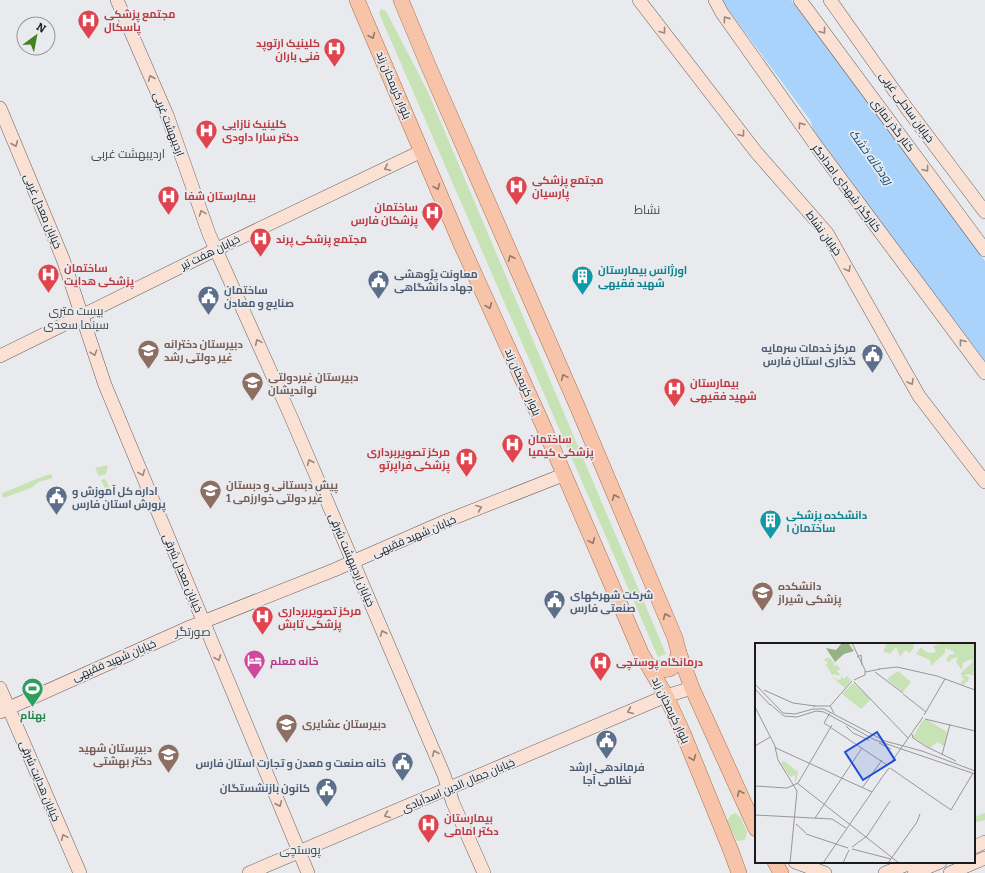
<svg xmlns="http://www.w3.org/2000/svg" width="985" height="873" font-family="Bitter,Cairo,serif">
	<rect width="100%" height="100%" fill="#e9eaed"/>
	<g fill="#c7e2b4">
		<path d="M381,9L386,11L428,92L666,654L658,657L379,13Z"/>
		<path d="M108,465L106,474L99,476L95,468Z"/>
		<path d="M51,474L53,478L38,482L31,488L3,498L2,493C19,487 34,479 51,474Z"/>
		<path d="M105,479L111,490L107,492L101,480Z"/>
		<path d="M735,813L740,817L747,832L745,840L737,841L727,821L731,815Z"/>
		<path d="M985,813V820L977,822L974,821V817Z"/>
	</g>
	<path fill="#aad3fc" d="M721,0H791L930,184L985,261V361L815,136L810,120Z"/>
	<g fill="none" stroke-linecap="round" stroke-linejoin="round">
		<defs>
			<g id="secondary">
				<path d="M117,0L167,115L209,234L291,417L444,775L453,803L484,873"/>
				<path d="M639,0L756,152L827,233L919,396L985,482"/>
				<path d="M715,0L722,13L817,147L985,373"/>
				<path d="M800,0L985,250"/>
				<path d="M830,0L908,110L985,212"/>
				<path d="M0,108L63,259L105,385L308,873"/>
				<path d="M0,356L217,249L422,151"/>
				<path d="M0,688L80,873"/>
				<path d="M0,712L190,627L334,570L446,521L563,475"/>
				<path d="M974,847L985,842"/>
				<path d="M795,862L825,873"/>
				<path d="M249,873L666,696L692,688"/>
				<path d="M885,873L913,862"/>
				<path d="M914,873L940,862"/>
				<path d="M950,873L985,858"/>
			</g>
			<g id="primary">
				<path d="M357,0L461,244L542,423L641,653L666,696L683,733L731,851L739,873"/>
				<path d="M401,0L428,65L578,408L675,638L679,653L692,688L756,829"/>
				<path d="M649,666C668,670 672,675 679,653"/>
				<path d="M775,862L781,873"/>
			</g>
		</defs>
		<use href="#secondary" stroke="#616164" stroke-width="14"/>
		<use href="#primary" stroke="#a76f53" stroke-width="16"/>
		<use href="#secondary" stroke="#fbe1d4" stroke-width="13"/>
		<use href="#primary" stroke="#f7c4a9" stroke-width="15"/>
	</g>
	<defs><path id="oneway-chevron" d="M-2-3.5L2.5 0L-2 3.5" fill="none" stroke-width="1.6" stroke-linecap="round" stroke-linejoin="round"/></defs>
	<g stroke="#968882">
		<use href="#oneway-chevron" transform="translate(726 19) rotate(-125)"/>
		<use href="#oneway-chevron" transform="translate(663 31) rotate(52)"/>
		<use href="#oneway-chevron" transform="translate(823 31) rotate(53)"/>
		<use href="#oneway-chevron" transform="translate(151 78) rotate(-113)"/>
		<use href="#oneway-chevron" transform="translate(801 125) rotate(-125)"/>
		<use href="#oneway-chevron" transform="translate(742 134) rotate(52)"/>
		<use href="#oneway-chevron" transform="translate(15 144) rotate(67)"/>
		<use href="#oneway-chevron" transform="translate(387 168) rotate(155)"/>
		<use href="#oneway-chevron" transform="translate(926 169) rotate(53)"/>
		<use href="#oneway-chevron" transform="translate(202 213) rotate(-110)"/>
		<use href="#oneway-chevron" transform="translate(848 269) rotate(62)"/>
		<use href="#oneway-chevron" transform="translate(258 342) rotate(-114)"/>
		<use href="#oneway-chevron" transform="translate(962 342) rotate(-127)"/>
		<use href="#oneway-chevron" transform="translate(94 353) rotate(71)"/>
		<use href="#oneway-chevron" transform="translate(911 382) rotate(60)"/>
		<use href="#oneway-chevron" transform="translate(310 462) rotate(-113)"/>
		<use href="#oneway-chevron" transform="translate(142 473) rotate(68)"/>
		<use href="#oneway-chevron" transform="translate(479 508) rotate(-22)"/>
		<use href="#oneway-chevron" transform="translate(383 633) rotate(-113)"/>
		<use href="#oneway-chevron" transform="translate(218 658) rotate(68)"/>
		<use href="#oneway-chevron" transform="translate(630 711) rotate(157)"/>
		<use href="#oneway-chevron" transform="translate(435 753) rotate(-113)"/>
		<use href="#oneway-chevron" transform="translate(279 804) rotate(67)"/>
		<use href="#oneway-chevron" transform="translate(387 815) rotate(158)"/>
		<use href="#oneway-chevron" transform="translate(64 837) rotate(-114)"/>
	</g>
	<g stroke="#94786a">
		<use href="#oneway-chevron" transform="translate(372 36) rotate(67)"/>
		<use href="#oneway-chevron" transform="translate(437 187) rotate(67)"/>
		<use href="#oneway-chevron" transform="translate(511 258) rotate(-114)"/>
		<use href="#oneway-chevron" transform="translate(489 306) rotate(67)"/>
		<use href="#oneway-chevron" transform="translate(564 377) rotate(-114)"/>
		<use href="#oneway-chevron" transform="translate(615 497) rotate(-113)"/>
		<use href="#oneway-chevron" transform="translate(592 541) rotate(66)"/>
		<use href="#oneway-chevron" transform="translate(666 616) rotate(-113)"/>
		<use href="#oneway-chevron" transform="translate(693 758) rotate(68)"/>
		<use href="#oneway-chevron" transform="translate(740 793) rotate(-115)"/>
	</g>
	<defs>
		<symbol id="hospital-pin" viewBox="-11 -11 22 30"><path d="M0 17L-7.5 6A9.5 9.5 0 1 1 7.5 6Z" fill="#e0444e" stroke="#e9eaed"/><path d="M-5-5h3v3.5h4V-5h3V5h-3V1.5h-4V5h-3Z" fill="#fff"/></symbol>
		<symbol id="building-pin" viewBox="-11 -11 22 30"><path d="M0 17L-7.5 6A9.5 9.5 0 1 1 7.5 6Z" fill="#0f9aa8" stroke="#e9eaed"/><path d="M-4-6H4V6H1V3H-1V6H-4ZM-2.5-4.3h1.7v1.8h-1.7ZM.8-4.3h1.7v1.8H.8ZM-2.5-1h1.7V.8h-1.7ZM.8-1h1.7V.8H.8Z" fill="#fff"/></symbol>
		<symbol id="civic-pin" viewBox="-11 -11 22 30"><path d="M0 17L-7.5 6A9.5 9.5 0 1 1 7.5 6Z" fill="#5c6f8a" stroke="#e9eaed"/><path d="M-.6-6.5H3V-4.5H.6V-3L4-1V1h2V6H-6V1h2V-1L-.6-3ZM-1.2 2.5V6h2.4V2.5Z" fill="#fff"/></symbol>
		<symbol id="school-pin" viewBox="-11 -11 22 30"><path d="M0 17L-7.5 6A9.5 9.5 0 1 1 7.5 6Z" fill="#8d6e63" stroke="#e9eaed"/><path d="M0-5L7-2L0 1L-7-2ZM-4 1L0 2.5L4 1V4Q0 6-4 4Z" fill="#fff"/></symbol>
		<symbol id="university-pin" viewBox="-11 -11 22 30"><path d="M0 17L-7.5 6A9.5 9.5 0 1 1 7.5 6Z" fill="#8d6e63" stroke="#e9eaed"/><path d="M0-5L7-2L0 1L-7-2ZM-4 1L0 2.5L4 1V4Q0 6-4 4Z" fill="#fff"/></symbol>
		<symbol id="hotel-pin" viewBox="-11 -11 22 30"><path d="M0 17L-7.5 6A9.5 9.5 0 1 1 7.5 6Z" fill="#d1479c" stroke="#e9eaed"/><path d="M-6-4.5h1.5V1H6V5H4.5V3h-9V5H-6ZM-4 0a1.8 1.8 0 1 1 3.6 0ZM.5 0V-2.5h3Q6-2.5 6 0Z" fill="#fff"/></symbol>
		<symbol id="stadium-pin" viewBox="-11 -11 22 30"><path d="M0 17L-7.5 6A9.5 9.5 0 1 1 7.5 6Z" fill="#2e9e5b" stroke="#e9eaed"/><path d="M0-5a6.5 5 0 1 0 0 10a6.5 5 0 1 0 0-10ZM-3.5-1.8h7v3.6h-7Z" fill="#fff"/></symbol>
	</defs>
	<g fill-rule="evenodd">
		<use href="#hospital-pin" x="76" y="8" width="25" height="34"/>
		<use href="#hospital-pin" x="322" y="36" width="25" height="34"/>
		<use href="#hospital-pin" x="194" y="118" width="25" height="34"/>
		<use href="#hospital-pin" x="504" y="174" width="25" height="34"/>
		<use href="#hospital-pin" x="156" y="184" width="25" height="34"/>
		<use href="#hospital-pin" x="420" y="200" width="25" height="34"/>
		<use href="#hospital-pin" x="248" y="226" width="25" height="34"/>
		<use href="#hospital-pin" x="36" y="262" width="25" height="34"/>
		<use href="#building-pin" x="570" y="264" width="25" height="34"/>
		<use href="#civic-pin" x="366" y="268" width="25" height="34"/>
		<use href="#civic-pin" x="196" y="284" width="25" height="34"/>
		<use href="#school-pin" x="136" y="338" width="25" height="34"/>
		<use href="#civic-pin" x="860" y="342" width="25" height="34"/>
		<use href="#school-pin" x="240" y="370" width="25" height="34"/>
		<use href="#hospital-pin" x="662" y="376" width="25" height="34"/>
		<use href="#hospital-pin" x="500" y="432" width="25" height="34"/>
		<use href="#hospital-pin" x="454" y="446" width="25" height="34"/>
		<use href="#school-pin" x="198" y="478" width="25" height="34"/>
		<use href="#civic-pin" x="44" y="484" width="25" height="34"/>
		<use href="#building-pin" x="758" y="508" width="25" height="34"/>
		<use href="#university-pin" x="750" y="580" width="25" height="34"/>
		<use href="#civic-pin" x="542" y="588" width="25" height="34"/>
		<use href="#hospital-pin" x="250" y="604" width="25" height="34"/>
		<use href="#hotel-pin" x="242" y="648" width="25" height="34"/>
		<use href="#hospital-pin" x="588" y="650" width="25" height="34"/>
		<use href="#stadium-pin" x="20" y="676" width="25" height="34"/>
		<use href="#school-pin" x="274" y="712" width="25" height="34"/>
		<use href="#civic-pin" x="594" y="728" width="25" height="34"/>
		<use href="#school-pin" x="156" y="742" width="25" height="34"/>
		<use href="#civic-pin" x="390" y="750" width="25" height="34"/>
		<use href="#civic-pin" x="314" y="776" width="25" height="34"/>
		<use href="#hospital-pin" x="416" y="812" width="25" height="34"/>
	</g>
	<g text-anchor="middle" stroke-width="3.5" stroke-linejoin="round" paint-order="stroke">
		<g font-size="11" font-weight="bold" fill="#be3a42" stroke="#e9eaed" text-anchor="start">
			<text x="104" y="18">مجتمع پزشکی<tspan x="104" dy="13">پاسکال</tspan></text>
			<text x="320" y="47" text-anchor="end">کلینیک ارتوپد<tspan x="320" dy="13">فنی باران</tspan></text>
			<text x="222" y="128">کلینیک نازایی<tspan x="222" dy="13">دکتر سارا داودی</tspan></text>
			<text x="532" y="184">مجتمع پزشکی<tspan x="532" dy="13">پارسیان</tspan></text>
			<text x="184" y="200">بیمارستان شفا</text>
			<text x="418" y="211" text-anchor="end">ساختمان<tspan x="418" dy="13">پزشکان فارس</tspan></text>
			<text x="276" y="243">مجتمع پزشکی پرند</text>
			<text x="64" y="272">ساختمان<tspan x="64" dy="13">پزشکی هدایت</tspan></text>
			<text x="690" y="387">بیمارستان<tspan x="690" dy="13">شهید فقیهی</tspan></text>
			<text x="528" y="443">ساختمان<tspan x="528" dy="13">پزشکی کیمیا</tspan></text>
			<text x="450" y="456" text-anchor="end">مرکز تصویربرداری<tspan x="450" dy="13">پزشکی فراپرتو</tspan></text>
			<text x="278" y="615">مرکز تصویربرداری<tspan x="278" dy="13">پزشکی تابش</tspan></text>
			<text x="616" y="666">درمانگاه پوستچی</text>
			<text x="444" y="822">بیمارستان<tspan x="444" dy="13">دکتر امامی</tspan></text>
		</g>
		<g font-size="11" fill="#1b1b1d" stroke="#e9eaed">
			<text transform="translate(394 85) rotate(67)" y="4">بلوار کریمخان زند</text>
			<text transform="translate(907 107) rotate(54)" y="4">خیابان ساحلی غربی</text>
			<text transform="translate(169 124) rotate(69)" y="4">اردیبهشت غربی</text>
			<text transform="translate(893 125) rotate(53)" y="4">کنار گذر نمازی</text>
			<text transform="translate(847 188) rotate(53)" y="4">کنارگذر شهدای امدادگر</text>
			<text transform="translate(43 211) rotate(67)" y="4">خیابان معدل غربی</text>
			<text transform="translate(824 233) rotate(54)" y="4">خیابان نشاط</text>
			<text transform="translate(210 252) rotate(-26)" y="4">خیابان هفت تیر</text>
			<text transform="translate(523 382) rotate(66)" y="4">بلوار کریمخان زند</text>
			<text transform="translate(414 536) rotate(-23)" y="4">خیابان شهید فقیهی</text>
			<text transform="translate(352 560) rotate(67)" y="4">خیابان اردیبهشت شرقی</text>
			<text transform="translate(183 573) rotate(67)" y="4">خیابان معدل شرقی</text>
			<text transform="translate(114 660) rotate(-23)" y="4">خیابان شهید فقیهی</text>
			<text transform="translate(671 710) rotate(64)" y="4">بلوار کریمخان زند</text>
			<text transform="translate(40 781) rotate(67)" y="4">خیابان هدایت شرقی</text>
			<text transform="translate(458 785) rotate(-23)" y="4">خیابان جمال الدین اسدآبادی</text>
		</g>
		<g font-size="11" font-weight="bold" fill="#0d838f" stroke="#e9eaed" text-anchor="start">
			<text x="598" y="274">اورژانس بیمارستان<tspan x="598" dy="13">شهید فقیهی</tspan></text>
			<text x="786" y="519">دانشکده پزشکی<tspan x="786" dy="13">ساختمان ۱</tspan></text>
		</g>
		<g font-size="11" font-weight="bold" fill="#4e5e75" stroke="#e9eaed" text-anchor="start">
			<text x="394" y="278">معاونت پژوهشی<tspan x="394" dy="13">جهاد دانشگاهی</tspan></text>
			<text x="224" y="294">ساختمان<tspan x="224" dy="13">صنایع و معادن</tspan></text>
			<text x="856" y="352" text-anchor="end">مرکز خدمات سرمایه<tspan x="856" dy="13">گذاری استان فارس</tspan></text>
			<text x="72" y="495">اداره کل آموزش و<tspan x="72" dy="13">پرورش استان فارس</tspan></text>
			<text x="570" y="599">شرکت شهرکهای<tspan x="570" dy="13">صنعتی فارس</tspan></text>
			<text x="386" y="767" text-anchor="end">خانه صنعت و معدن و تجارت استان فارس</text>
			<text x="607" y="771" text-anchor="middle">فرماندهی ارشد<tspan x="607" dy="13">نظامی آجا</tspan></text>
			<text x="310" y="792" text-anchor="end">کانون بازنشستگان</text>
		</g>
		<g font-size="11" font-weight="bold" fill="#785e54" stroke="#e9eaed" text-anchor="start">
			<text x="164" y="348">دبیرستان دخترانه<tspan x="164" dy="13">غیر دولتی رشد</tspan></text>
			<text x="268" y="381">دبیرستان غیردولتی<tspan x="268" dy="13">نواندیشان</tspan></text>
			<text x="226" y="489">پیش دبستانی و دبستان<tspan x="226" dy="13">غیر دولتی خوارزمی 1</tspan></text>
			<text x="778" y="590">دانشکده<tspan x="778" dy="13">پزشکی شیراز</tspan></text>
			<text x="302" y="728">دبیرستان عشایری</text>
			<text x="152" y="752" text-anchor="end">دبیرستان شهید<tspan x="152" dy="13">دکتر بهشتی</tspan></text>
		</g>
		<g font-size="11" font-weight="bold" fill="#b23c85" stroke="#e9eaed" text-anchor="start">
			<text x="270" y="665">خانه معلم</text>
		</g>
		<g font-size="11" font-weight="bold" fill="#27864d" stroke="#e9eaed">
			<text x="33" y="719">بهنام</text>
		</g>
		<g font-size="12" fill="#464749" stroke="#e9eaed">
			<text x="128" y="158">اردیبهشت غربی</text>
			<text x="647" y="214">نشاط</text>
			<text x="76" y="315">بیست متری<tspan x="76" dy="14">سینما سعدی</tspan></text>
			<text x="193" y="636">صورتگر</text>
			<text x="300" y="854">پوستچی</text>
		</g>
		<g font-size="12" font-style="italic" fill="#08497a" stroke="#e9eaed">
			<text transform="translate(871 157) rotate(54)" y="4">رودخانه خشک</text>
		</g>
	</g>
	<g transform="translate(755 643)">
		<rect width="220" height="220" fill="#e9eaed"/>
		<path d="M132,0H158L159,4L155,10L150,7L145,14L141,4L135,11L128,8ZM187,0H220V28L218,29L220,35L218,32L213,31L209,33L214,34L213,38L208,42L205,40L210,35H207L206,30L218,19L216,16L208,20L207,27L201,19L203,14L196,16L195,19L191,18L194,12L200,11L198,8L190,5V10L176,23L175,17L161,11L166,4L171,9L178,10L181,8L178,3ZM74,14L80,21L78,23L82,22L86,27H81L85,31L83,33L80,31L77,32L71,22L73,19L68,17ZM143,28L156,39L148,49L132,36ZM76,33L83,37L86,36V33L89,36L92,33L96,37L90,45ZM98,40L116,56L106,66L87,51ZM171,76L192,89L189,103L182,99L175,105L158,94L167,78ZM29,118L43,129L41,139L38,138H40V132L35,134L26,120Z" fill="#c7e2b4"/>
		<path d="M87,0H93L99,8L89,11L80,19L71,5L81,7Z" fill="#97b284"/>
		<path fill="none" stroke="#97979a" stroke-width="1" d="M97,0L111,29L125,26M102,14L106,12L107,22M124,26L142,24L182,33L220,47M120,29L148,50M99,37L110,32V28M99,39L153,95M0,41L28,70L40,71L58,66H69L130,98L167,108L220,128M0,46L15,62M9,47L38,60L60,63M148,51L171,69M15,61L29,73L42,74L61,68L69,69L120,97L220,131M58,63H75M0,64L21,105L117,149M75,70L69,80L132,122M79,70L75,63L97,38M169,72L190,36M170,76L220,88M91,83L98,90L114,97M157,91L158,95L172,104L201,118M124,100L136,106M0,103L15,94M20,104L23,117L42,148L35,220M187,112L195,81M135,121L168,74M135,125L196,167L218,130M125,137L134,125M42,140L144,220M0,143L32,145L43,140L77,82M107,145L127,117M0,172L77,176L91,185M60,175L107,105M41,181L51,190M51,191L93,205M97,204L112,193L135,158M97,206L136,216M68,220L126,136M88,220L94,207M133,220L162,179L165,171"/>
		<path fill="#1d4ed8" fill-opacity="0.15" stroke="#1d4ed8" stroke-width="2" d="M122,89L140,117L108,137L90,109Z"/>
		<rect width="220" height="220" fill="none" stroke="#1b1b1d" stroke-width="2"/>
	</g>
	<g transform="translate(36 36) rotate(32)"><circle r="19" fill="#e9eaed" stroke="#97979a"/>
	<path d="M0-3L7 15L0 10L-7 15Z" fill="#428324"/>
	<text y="-6" font-size="11" font-weight="bold" text-anchor="middle" fill="#1b1b1d">N</text>
	</g>
</svg>
